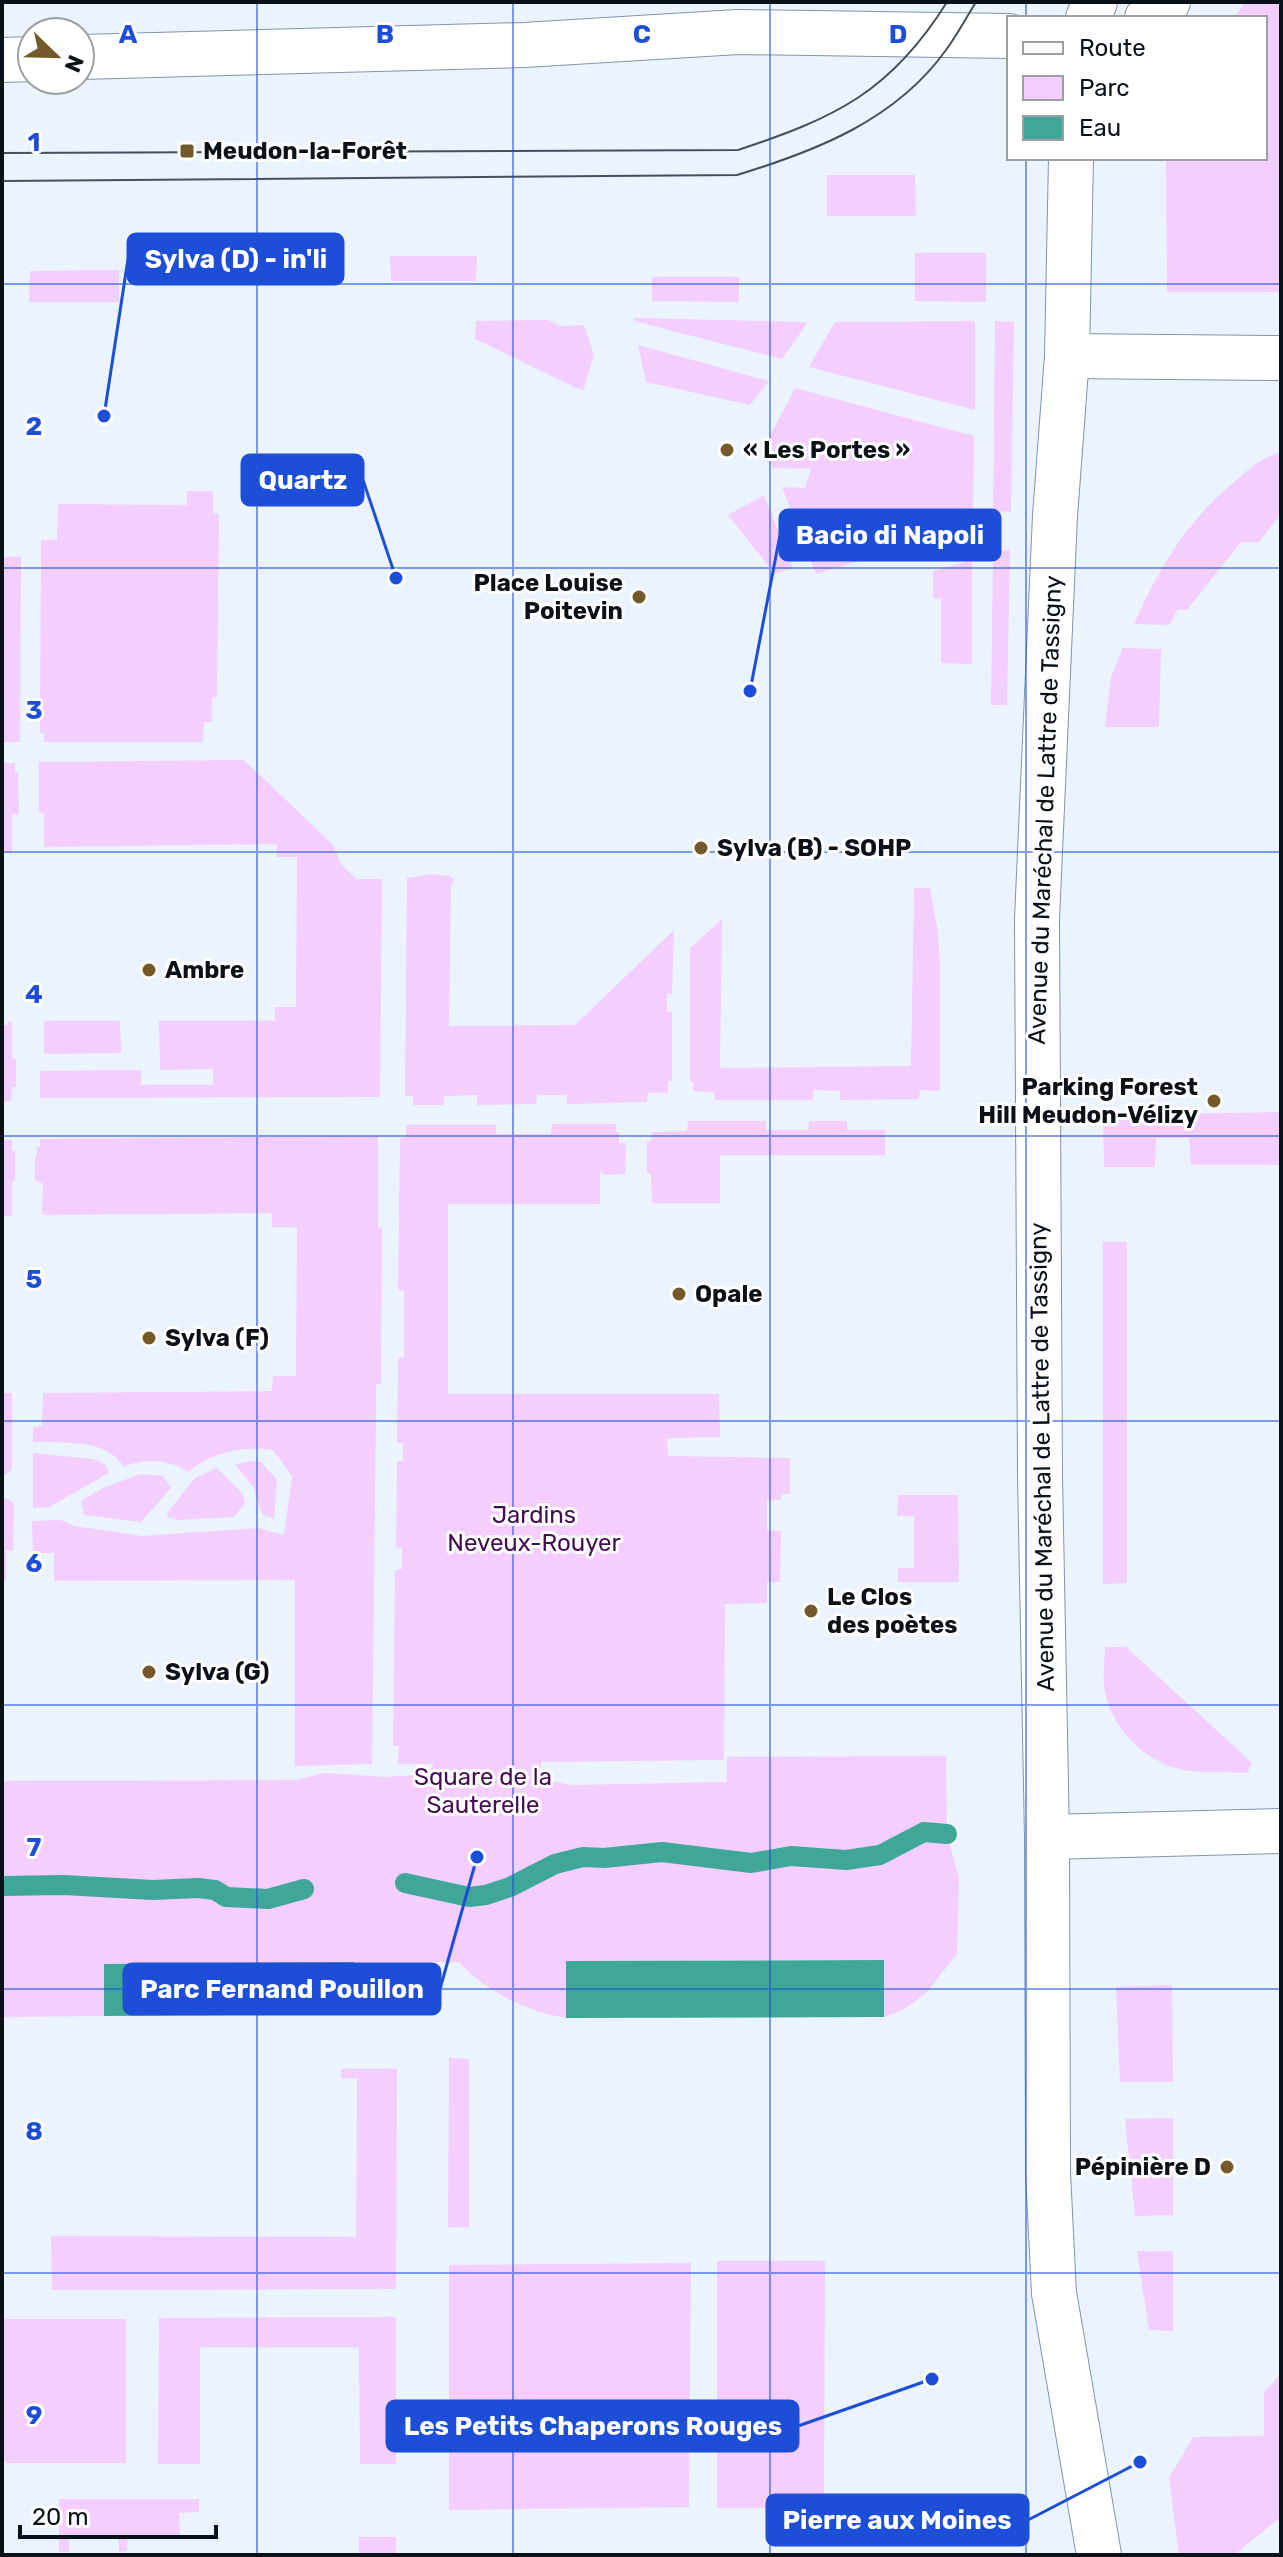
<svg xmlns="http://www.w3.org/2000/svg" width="1283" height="2557" font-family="Rubik,sans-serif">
	<rect width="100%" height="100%" fill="#ebf4fe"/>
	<g fill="#f3ceff">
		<path d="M1245,2H1281V292H1167L1166,158H1265V18H1234Z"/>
		<path d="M827,175H915L916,216H827Z"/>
		<path d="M915,253H986V302L915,301Z"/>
		<path d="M390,256H477L476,281H391Z"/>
		<path d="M119,270V302H29L30,271Z"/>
		<path d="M652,277H739V302L652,301Z"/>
		<path d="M634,318L808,322L782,359L634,321Z"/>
		<path d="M548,320L561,326L584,325L594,355L583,391L475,339L476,321Z"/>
		<path d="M975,321V410L809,367L835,322Z"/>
		<path d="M995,321L1014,322L1011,512L993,511Z"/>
		<path d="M638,345L769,381L750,405L646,382Z"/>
		<path d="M795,388L974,436L973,527L816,574L782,487L805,488L811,469L773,468L767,455V442Z"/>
		<path d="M1281,452V514L1259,542H1241L1187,610L1178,609L1169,625L1134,624C1161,565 1184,525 1234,482C1249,469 1262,457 1281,452Z"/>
		<path d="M187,491H213V514H219L217,697L212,698V722H204L203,742H44V733H40L41,540H57L58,504L187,505Z"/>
		<path d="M764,495L793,568L775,574L728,515Z"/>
		<path d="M1010,549L1007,705H991L993,554Z"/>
		<path d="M2,557H21L20,742H2Z"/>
		<path d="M972,560V664L941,663V598H933V571Z"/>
		<path d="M1123,648L1161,649L1159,727H1105L1111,677Z"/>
		<path d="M244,760L333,845L341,864L356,879H382L380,1097L40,1098V1071L141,1070V1085H213V1069L160,1070L159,1021H275V1007H296L297,857H276L277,845L270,844L44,847V813H39V762Z"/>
		<path d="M2,763H15V772H18L19,814H12V852H2Z"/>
		<path d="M432,874L449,876L455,879L451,885L449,1026L575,1025L674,930L672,994H667V1011L672,1012V1081H668V1093H648L647,1102L567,1104V1095H537L536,1104L477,1105V1095L444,1096V1105H413V1096H405L407,878Z"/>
		<path d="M914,888H930L938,933L940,963V1091L920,1090L919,1099L840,1100V1091L813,1090V1100H715L714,1092L693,1091V1082L690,1081V948L722,919L720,1068L911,1066Z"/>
		<path d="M8,1021L12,1022V1058L16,1059V1087H12L11,1101L3,1102L2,1110V1025H7Z"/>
		<path d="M44,1021H120L121,1053L44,1054Z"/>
		<path d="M1281,1112V1165H1191L1189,1138H1156L1155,1167H1104L1103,1115Z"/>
		<path d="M688,1121H766V1130H808L809,1121H847V1130H885V1155H720V1203H652L651,1174L647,1173V1142L651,1141L652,1132L687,1131Z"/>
		<path d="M552,1124H616V1132H619V1143H626L625,1174L604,1175L600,1171V1204H448V1394H719L720,1437L667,1438L668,1456L790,1458V1494H781V1500H767V1531H781L780,1582H767V1603L725,1604L724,1760L541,1762V1779L572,1785L727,1782V1757L946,1756L947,1834L959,1879L957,1954L926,1993L903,2010L884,2017V1960L567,1961L566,2018C525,2011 487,1992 459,1962L104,1964V2016L2,2017V1781L296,1780L325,1773L387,1777L428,1774L434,1764H398L399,1746H393L395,1570L402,1569V1548L396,1547L397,1461H403V1443H397L398,1358L404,1357V1291L398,1290L400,1138L406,1137V1125H496V1134H551Z"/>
		<path d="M378,1136V1227L382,1228L381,1384H376V1413L372,1764L295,1766V1580L54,1581V1553H33L32,1521L61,1520L74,1526L142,1536L258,1528L284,1535L292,1476L273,1450C243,1446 211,1452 188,1472C171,1460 144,1457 124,1467C107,1438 62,1443 33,1442V1427L42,1426L43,1393L272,1391L273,1376H296L297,1227H272V1213L45,1215L42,1214L43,1184L35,1180V1156L37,1155V1147H40V1139Z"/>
		<path d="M2,1140H12V1151H15V1181L12,1182V1216H2Z"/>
		<path d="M1103,1242H1127V1583L1103,1584Z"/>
		<path d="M2,1393H12V1469L2,1478Z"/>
		<path d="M33,1453L93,1459L106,1465L109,1473L49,1507L33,1508Z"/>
		<path d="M250,1461L261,1462L277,1480L274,1519L262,1514L253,1486L235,1465Z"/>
		<path d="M217,1468L242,1493L245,1503L234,1517L176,1520L168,1517L167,1513L195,1478Z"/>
		<path d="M140,1474L163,1476L171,1488L141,1522L84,1515L81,1501L103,1488Z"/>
		<path d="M898,1495H958L959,1582H898V1568H914V1516H897Z"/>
		<path d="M2,1499H8L14,1504L13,1550H6V1581H2Z"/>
		<path d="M1105,1647H1126L1252,1763L1247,1773C1228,1772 1209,1773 1190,1771C1149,1766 1112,1731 1105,1691C1102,1677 1105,1661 1105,1647Z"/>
		<path d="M1172,1985L1173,2082H1120L1116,1987Z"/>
		<path d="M449,2058L469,2059V2227H448Z"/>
		<path d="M341,2069H397L396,2289L52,2290L51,2236L356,2237L357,2078H341Z"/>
		<path d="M1173,2118V2215L1135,2216L1125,2119Z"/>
		<path d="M1137,2251H1173V2331L1149,2330Z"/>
		<path d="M717,2261H825L824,2508H717Z"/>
		<path d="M691,2263L689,2507L449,2510V2265Z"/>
		<path d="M396,2317V2464H360L359,2347H200V2464H158L159,2318Z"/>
		<path d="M2,2319H126V2463H7L2,2458Z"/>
		<path d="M1281,2374V2517L1234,2555H1179L1169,2478L1193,2437L1264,2436V2392Z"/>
		<path d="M59,2499H199V2512L179,2513L180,2536L128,2535L127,2551L119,2552L118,2535L69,2536V2552H59Z"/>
		<rect x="359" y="2537" width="37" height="18"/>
	</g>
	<g fill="#3fa798">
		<path d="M884,1960V2017L566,2018V1961Z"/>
		<path d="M354,1962V2014L104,2016V1964Z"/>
	</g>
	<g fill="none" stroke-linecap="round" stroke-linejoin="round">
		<g stroke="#3fa798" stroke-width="20">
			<path d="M405,1883L469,1897L486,1895L510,1887L555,1864L583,1857L604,1858L662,1852L751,1863L791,1856L846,1860L880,1855L924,1832L947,1834"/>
			<path d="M2,1886L64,1885L153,1890L198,1888L215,1890L226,1897L268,1899L304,1889"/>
		</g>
		<defs>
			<g id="minor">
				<path d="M1067,356L1055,516L1037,919L1040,1476L1047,1837L1048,2173L1054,2293L1099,2555"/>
				<path d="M1047,1837L1281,1831"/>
			</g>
			<g id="major">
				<path d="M1088,18L1095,2"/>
				<path d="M1147,18L1168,2"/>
				<path d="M80,57L524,45L738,32L1009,36"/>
				<path d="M2,60L32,59"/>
				<path d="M1071,158L1067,356L1281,358"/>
			</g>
		</defs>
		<use href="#minor" stroke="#8095ab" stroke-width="46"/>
		<use href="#major" stroke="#8095ab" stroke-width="46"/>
		<use href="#minor" stroke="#fff" stroke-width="44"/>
		<use href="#major" stroke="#fff" stroke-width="44"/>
		<g stroke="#474f57" stroke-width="2">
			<path d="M2,153L738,150C835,118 891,92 947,2"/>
			<path d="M2,181L737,175C816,151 896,120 946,50C957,35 966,18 976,2"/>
		</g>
	</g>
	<path fill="none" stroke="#1d4ed8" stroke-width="2" stroke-opacity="0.55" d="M257,2V2555M513,2V2555M770,2V2555M1026,2V18M1026,158V2555M2,284H1281M2,568H1281M2,852H1281M2,1136H1281M2,1421H1281M2,1705H1281M2,1989H1281M2,2273H1281"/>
	<g fill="#74592b" stroke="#fff" stroke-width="3">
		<rect x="179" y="143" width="16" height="16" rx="4"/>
		<circle cx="727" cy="450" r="8"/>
		<circle cx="639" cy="597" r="8"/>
		<circle cx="701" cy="848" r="8"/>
		<circle cx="149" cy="970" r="8"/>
		<circle cx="1214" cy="1101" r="8"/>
		<circle cx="679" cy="1294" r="8"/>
		<circle cx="149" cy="1338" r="8"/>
		<circle cx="811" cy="1611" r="8"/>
		<circle cx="149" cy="1672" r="8"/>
		<circle cx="1227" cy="2167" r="8"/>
	</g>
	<g text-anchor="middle" stroke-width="6" stroke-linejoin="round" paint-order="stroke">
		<g font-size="24" font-weight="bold" fill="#0a1119" stroke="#fff" text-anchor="start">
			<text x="203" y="159">Meudon-la-Forêt</text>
			<text x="743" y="458">« Les Portes »</text>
			<text x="623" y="591" text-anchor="end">Place Louise<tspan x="623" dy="28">Poitevin</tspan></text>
			<text x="717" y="856">Sylva (B) - SOHP</text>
			<text x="165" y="978">Ambre</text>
			<text x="1198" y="1095" text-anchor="end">Parking Forest<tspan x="1198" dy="28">Hill Meudon-Vélizy</tspan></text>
			<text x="695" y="1302">Opale</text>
			<text x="165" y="1346">Sylva (F)</text>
			<text x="827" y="1605">Le Clos<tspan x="827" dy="28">des poètes</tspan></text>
			<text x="165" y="1680">Sylva (G)</text>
			<text x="1211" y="2175" text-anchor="end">Pépinière D</text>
		</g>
		<g font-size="24" fill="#0a1119" stroke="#fff">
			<text transform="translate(1045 810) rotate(-88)" y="8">Avenue du Maréchal de Lattre de Tassigny</text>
			<text transform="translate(1042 1457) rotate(-91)" y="8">Avenue du Maréchal de Lattre de Tassigny</text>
		</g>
		<g font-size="24" fill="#430d51" stroke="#fff">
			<text x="534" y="1523">Jardins<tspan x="534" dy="28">Neveux-Rouyer</tspan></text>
			<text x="483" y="1785">Square de la<tspan x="483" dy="28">Sauterelle</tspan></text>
		</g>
	</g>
	<g font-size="26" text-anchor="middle" font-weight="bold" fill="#1d4ed8" stroke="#fff" stroke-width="6" stroke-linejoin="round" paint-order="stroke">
		<text x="128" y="43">A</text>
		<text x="385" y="43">B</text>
		<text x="642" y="43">C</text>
		<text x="898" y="43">D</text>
		<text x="34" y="151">1</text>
		<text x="34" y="435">2</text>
		<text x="34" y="719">3</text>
		<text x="34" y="1003">4</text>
		<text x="34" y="1288">5</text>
		<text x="34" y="1572">6</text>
		<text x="34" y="1856">7</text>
		<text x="34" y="2140">8</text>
		<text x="34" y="2424">9</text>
	</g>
	<path fill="none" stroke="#1d4ed8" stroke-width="3" d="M104 416L128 259M396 578L363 480M750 691L780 535M477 1857L440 1989M932 2379L798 2426M1140 2462L1028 2520"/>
	<g fill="#1d4ed8" stroke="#fff" stroke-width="3">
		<circle cx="104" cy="416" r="8"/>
		<circle cx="396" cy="578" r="8"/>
		<circle cx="750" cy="691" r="8"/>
		<circle cx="477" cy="1857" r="8"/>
		<circle cx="932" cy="2379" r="8"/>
		<circle cx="1140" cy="2462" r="8"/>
	</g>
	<g fill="#1d4ed8" stroke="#1d4ed8" stroke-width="3">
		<rect x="128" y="234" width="215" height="50" rx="8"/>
		<rect x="242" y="455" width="121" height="50" rx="8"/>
		<rect x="780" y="510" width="220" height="50" rx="8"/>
		<rect x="124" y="1964" width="316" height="50" rx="8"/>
		<rect x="387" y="2401" width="411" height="50" rx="8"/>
		<rect x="767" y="2495" width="261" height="50" rx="8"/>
	</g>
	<g font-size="26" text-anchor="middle" font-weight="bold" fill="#fff">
		<text x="236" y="268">Sylva (D) - in'li</text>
		<text x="303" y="489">Quartz</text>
		<text x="890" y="544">Bacio di Napoli</text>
		<text x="282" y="1998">Parc Fernand Pouillon</text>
		<text x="593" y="2435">Les Petits Chaperons Rouges</text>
		<text x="897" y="2529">Pierre aux Moines</text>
	</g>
	<rect width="1283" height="2557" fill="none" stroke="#0a1119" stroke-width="8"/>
	<rect x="1007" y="16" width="260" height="144" fill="#ffffff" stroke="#9da0a3" stroke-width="2"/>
	<rect x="1023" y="42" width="40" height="12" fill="#ffffff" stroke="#9da0a3" stroke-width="2"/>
	<text x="1079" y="56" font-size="24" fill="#0a1119">Route</text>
	<rect x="1023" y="76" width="40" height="24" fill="#f3ceff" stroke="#9da0a3" stroke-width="2"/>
	<text x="1079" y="96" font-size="24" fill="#0a1119">Parc</text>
	<rect x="1023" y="116" width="40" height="24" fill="#3fa798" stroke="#9da0a3" stroke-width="2"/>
	<text x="1079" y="136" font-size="24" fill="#0a1119">Eau</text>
	<g transform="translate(56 56) rotate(113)"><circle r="38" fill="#ffffff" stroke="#9da0a3" stroke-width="2"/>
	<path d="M0-6L14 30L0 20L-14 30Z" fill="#74592b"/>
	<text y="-12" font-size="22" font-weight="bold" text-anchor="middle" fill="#0a1119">N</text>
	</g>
	<path d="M20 2525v12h196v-12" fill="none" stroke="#0a1119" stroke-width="4"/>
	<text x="32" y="2525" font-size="24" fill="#0a1119" stroke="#ffffff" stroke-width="6" paint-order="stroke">20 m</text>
</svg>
